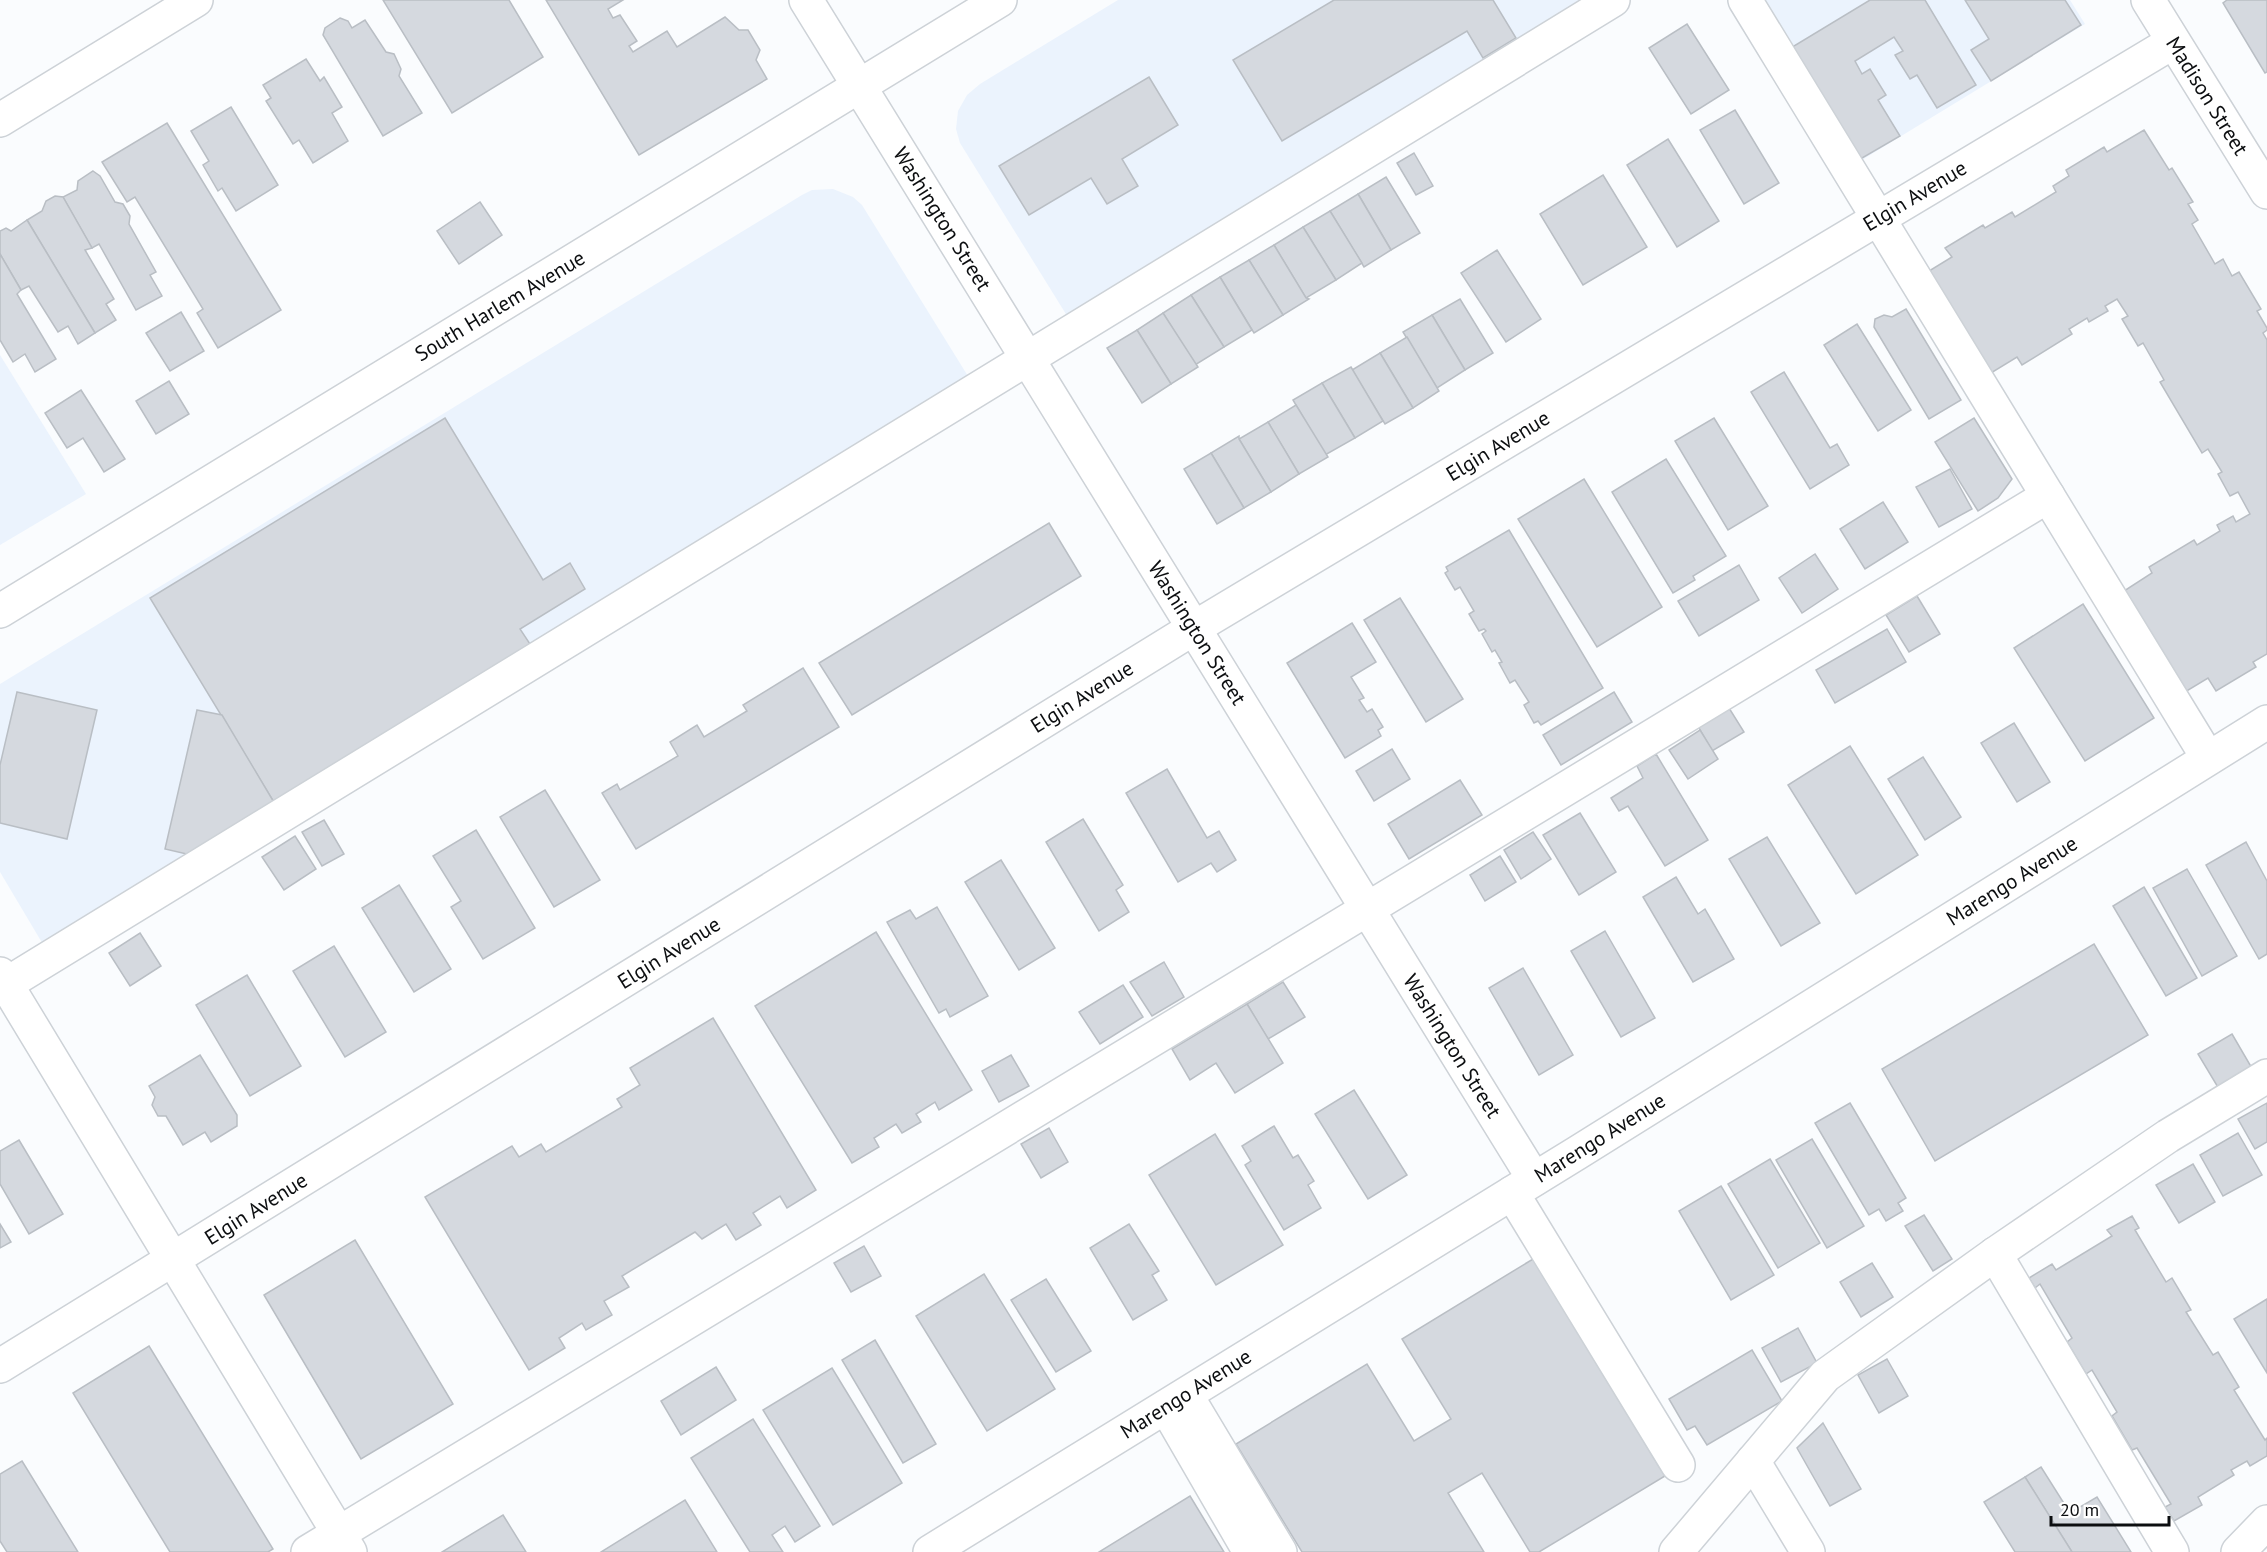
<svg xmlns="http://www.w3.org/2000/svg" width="2267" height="1552" font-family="'PT Sans',sans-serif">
	<rect width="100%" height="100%" fill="#fafcfe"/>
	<g fill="#ebf3fd">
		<path d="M1118,0H1592L1069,319L960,143L956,129L958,111L967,95L980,84Z"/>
		<path d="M1758,0H2070L2085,24L1857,163Z"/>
		<path d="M833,189L853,197L862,205L971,381L44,946L0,872V684L802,195L812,190Z"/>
		<path d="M0,355L86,494L0,545Z"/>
	</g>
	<g fill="#d5d9df" stroke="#b9bec4" stroke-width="1.5">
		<path d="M383,0H509L543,57L452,113Z"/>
		<path d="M546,0H623L608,9L613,18L620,15L637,41L629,46L633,52L667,31L677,47L725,17L739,30H748L760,50L756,60L767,79L639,155Z"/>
		<path d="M1334,0H1493L1516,38L1483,58L1467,31L1282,141L1233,60Z"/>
		<path d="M1870,0H1925L1976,85L1937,108L1917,75L1910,79L1895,55L1903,51L1894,37L1855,61L1862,74L1870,69L1886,95L1878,100L1900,136L1857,161L1789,49Z"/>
		<path d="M1965,0H2065L2081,25L1991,81L1971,50L1989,39Z"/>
		<path d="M2227,0H2267V72L2265,73L2223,3Z"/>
		<path d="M340,18L348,21L352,28L365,20L386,52L394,54L401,69L399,76L422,113L383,136L323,35L325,28Z"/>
		<path d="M1687,24L1729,90L1691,114L1649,48Z"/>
		<path d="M306,59L320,81L324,77L342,107L332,113L348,141L313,163L299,140L293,144L266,101L271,98L263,85Z"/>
		<path d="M1149,77L1178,125L1122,159L1138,186L1107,204L1091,178L1029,215L999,166Z"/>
		<path d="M231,107L278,185L236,211L222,188L218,191L203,165L209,161L191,131Z"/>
		<path d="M1735,110L1779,183L1744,204L1700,130Z"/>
		<path d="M167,123L281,310L218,348L197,313L203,309L135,197L127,202L102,162Z"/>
		<path d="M2144,130L2169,170L2172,168L2193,202L2188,204L2198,220L2192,224L2215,264L2223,259L2232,276L2239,272L2261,309L2257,311L2267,328V330L2263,333L2267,340V654L2253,662L2256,667L2216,691L2208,678L2185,692L2124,591L2152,573L2149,567L2194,540L2197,545L2220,531L2217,525L2233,516L2236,522L2250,514L2238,492L2230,496L2218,474L2222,472L2208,449L2202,453L2160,382L2164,380L2143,343L2138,346L2122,319L2128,316L2117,299L2105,306L2108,311L2089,322L2087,318L2069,329L2072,334L2022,365L2017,357L1991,373L1929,271L1952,257L1945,248L1983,225L1985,228L2012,212L2015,217L2056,192L2053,186L2069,176L2066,170L2104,147L2107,152Z"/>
		<path d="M1668,139L1719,221L1677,247L1627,165Z"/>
		<path d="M1414,153L1433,186L1416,195L1397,163Z"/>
		<path d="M93,171L100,176L115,202L123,204L130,216L129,224L156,272L150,275L162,296L136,310L99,244L92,248L63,197L77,190L78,181Z"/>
		<path d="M1603,175L1647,247L1583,285L1540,214Z"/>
		<path d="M1386,177L1420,233L1391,250L1358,194Z"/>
		<path d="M1358,194L1391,250L1364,267L1330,211Z"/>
		<path d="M55,196L63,197L92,248L85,250L114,299L106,304L116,320L95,333L27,220L42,211L46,201Z"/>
		<path d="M480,202L502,235L459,264L437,231Z"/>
		<path d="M1330,211L1362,263L1336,280L1303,227Z"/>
		<path d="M27,220L95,333L78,344L68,326L58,332L29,286L21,290L0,254V231L6,228L11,231Z"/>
		<path d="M1303,227L1336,280L1306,298L1274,245Z"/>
		<path d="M1274,245L1306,298L1309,299L1283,315L1249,260Z"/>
		<path d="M1497,250L1541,319L1506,342L1461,273Z"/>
		<path d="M0,254L21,290L17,294L56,359L35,372L25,354L13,362L0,340Z"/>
		<path d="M1249,260L1283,315L1254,333L1220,277Z"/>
		<path d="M1220,277L1252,330L1224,347L1191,295Z"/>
		<path d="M1191,295L1224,347L1195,365L1163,313Z"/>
		<path d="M1460,299L1493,353L1465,370L1432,315Z"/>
		<path d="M1906,309L1961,400L1929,419L1874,327L1875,319L1884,315L1892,317Z"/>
		<path d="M181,312L204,351L170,371L146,333Z"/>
		<path d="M1163,313L1198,367L1171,384L1137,330Z"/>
		<path d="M1432,315L1465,370L1437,388L1403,332Z"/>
		<path d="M1857,324L1911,410L1878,431L1824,345Z"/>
		<path d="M1137,330L1171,384L1142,403L1107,348Z"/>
		<path d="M1407,337L1439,391L1413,408L1380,353Z"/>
		<path d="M1380,353L1413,408L1385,424L1352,370Z"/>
		<path d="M1351,367L1383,421L1355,438L1322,383Z"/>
		<path d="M1784,372L1830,448L1837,444L1849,465L1810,489L1751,392Z"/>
		<path d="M169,381L189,414L156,434L136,401Z"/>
		<path d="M1322,383L1355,438L1325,455L1293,400Z"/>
		<path d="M81,390L125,459L104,472L83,438L67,448L45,413Z"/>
		<path d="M1296,405L1328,457L1299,474L1268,422Z"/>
		<path d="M445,418L543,580L570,563L585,589L520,629L532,647L275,804L150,598Z"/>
		<path d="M1714,418L1768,506L1728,530L1675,441Z"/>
		<path d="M1974,418L2012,479L1998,498L1978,511L1935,442Z"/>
		<path d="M1268,422L1299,474L1271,492L1239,439Z"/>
		<path d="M1239,436V439L1271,492L1244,508L1211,453Z"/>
		<path d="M1211,453L1244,508L1217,524L1184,469Z"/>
		<path d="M1666,459L1726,556L1693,576L1695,580L1673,593L1612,492Z"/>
		<path d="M1950,469L1972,509L1939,527L1916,487Z"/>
		<path d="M1584,479L1662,607L1597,647L1518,519Z"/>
		<path d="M1883,502L1908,542L1865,569L1840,529Z"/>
		<path d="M1049,523L1081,576L852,715L819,663Z"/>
		<path d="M1509,530L1603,688L1541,725L1538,721L1534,723L1524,705L1529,702L1515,680L1510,683L1499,663L1502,662L1495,650L1492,652L1482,634L1486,631L1484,629L1479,631L1469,614L1474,611L1460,587L1455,590L1445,573L1448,571L1446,567Z"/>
		<path d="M1815,554L1838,589L1802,613L1779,578Z"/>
		<path d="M1739,565L1759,600L1699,636L1678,601Z"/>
		<path d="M1917,596L1940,634L1909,652L1886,615Z"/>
		<path d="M1400,598L1463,699L1426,722L1364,620Z"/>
		<path d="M2083,604L2154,718L2085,761L2014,648Z"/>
		<path d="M1352,623L1376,662L1351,677L1364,698L1359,700L1367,712L1372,709L1383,727L1378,730L1381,736L1345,758L1287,663Z"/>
		<path d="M1887,629L1906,662L1835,703L1816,670Z"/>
		<path d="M803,668L839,727L636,849L602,793L617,784L620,790L678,756L670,742L697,725L704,737L747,711L743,705Z"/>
		<path d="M17,692L97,710L67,839L0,823V765Z"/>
		<path d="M1614,692L1632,722L1561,765L1543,735Z"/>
		<path d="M1729,708L1744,732L1712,751L1698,726Z"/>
		<path d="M197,710L222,715L275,804L191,855L165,849Z"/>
		<path d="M2014,723L2050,782L2017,802L1981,743Z"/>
		<path d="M1700,730L1718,759L1688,779L1669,750Z"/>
		<path d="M1850,746L1918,855L1856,894L1788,785Z"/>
		<path d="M1392,749L1410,779L1374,801L1356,771Z"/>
		<path d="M1656,754L1708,840L1665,866L1628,806L1619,811L1611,798L1643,778L1637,766Z"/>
		<path d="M1923,757L1961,817L1925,840L1888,779Z"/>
		<path d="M1167,769L1207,838L1219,831L1236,860L1217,872L1211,863L1178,882L1126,793Z"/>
		<path d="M1460,780L1482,815L1409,859L1388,824Z"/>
		<path d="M545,790L600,880L554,907L500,817Z"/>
		<path d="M1580,813L1616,872L1579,895L1543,835Z"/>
		<path d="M1083,819L1123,885L1116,890L1129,912L1099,931L1046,842Z"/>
		<path d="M324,820L344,854L322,866L302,832Z"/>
		<path d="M476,830L535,928L483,959L451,907L461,901L433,856Z"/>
		<path d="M1533,832L1551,859L1521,879L1504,850Z"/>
		<path d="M295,836L316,869L284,890L262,857Z"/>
		<path d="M1767,837L1820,923L1781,946L1729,859Z"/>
		<path d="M2246,842L2267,881V954L2259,959L2206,865Z"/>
		<path d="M1500,856L1516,882L1485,901L1470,875Z"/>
		<path d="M1001,860L1055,948L1019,970L965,882Z"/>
		<path d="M2187,869L2237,956L2202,976L2153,888Z"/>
		<path d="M1676,877L1698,914L1705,909L1734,959L1693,982L1643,897Z"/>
		<path d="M399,885L451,969L414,992L362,908Z"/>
		<path d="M2144,887L2197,978L2166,996L2113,906Z"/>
		<path d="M937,907L988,996L950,1017L946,1009L939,1013L887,922L910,910L916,919Z"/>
		<path d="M1605,931L1655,1018L1621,1037L1571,951Z"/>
		<path d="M876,932L972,1090L939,1110L935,1102L916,1114L921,1122L902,1133L896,1124L874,1138L879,1147L852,1163L755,1006Z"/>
		<path d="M140,933L161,966L130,986L109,953Z"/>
		<path d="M2094,944L2148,1035L1935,1161L1882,1069Z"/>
		<path d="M334,946L386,1032L345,1057L293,971Z"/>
		<path d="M1164,962L1184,997L1152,1016L1130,982Z"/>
		<path d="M1523,968L1573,1055L1539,1075L1489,988Z"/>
		<path d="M247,975L301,1066L250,1096L196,1005Z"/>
		<path d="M1283,982L1305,1017L1268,1039L1247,1004Z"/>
		<path d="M1123,985L1143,1017L1100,1044L1079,1012Z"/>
		<path d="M1247,1004L1283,1063L1235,1093L1216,1063L1190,1080L1172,1049Z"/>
		<path d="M713,1018L816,1190L787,1208L780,1196L753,1213L761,1225L736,1240L726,1224L702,1239L695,1232L622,1276L629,1287L604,1301L612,1315L586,1330L582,1323L559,1338L565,1348L529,1370L425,1197L512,1146L519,1157L541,1144L546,1152L622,1107L617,1099L640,1085L630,1068Z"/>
		<path d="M2232,1034L2253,1070L2219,1089L2198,1054Z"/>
		<path d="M200,1055L237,1115V1126L211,1142L205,1132L183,1145L166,1116H158L152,1105L155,1097L149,1086Z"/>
		<path d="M1011,1055L1029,1086L999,1102L982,1071Z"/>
		<path d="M1354,1090L1407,1175L1368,1199L1315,1114Z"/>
		<path d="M1850,1103L1906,1198L1898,1203L1903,1211L1886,1221L1879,1209L1869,1215L1815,1123Z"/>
		<path d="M2267,1103V1142L2255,1149L2238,1119Z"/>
		<path d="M1274,1126L1293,1158L1298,1155L1314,1181L1308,1185L1321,1208L1284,1230L1245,1165L1251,1161L1242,1146Z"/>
		<path d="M1049,1128L1068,1162L1041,1178L1021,1144Z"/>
		<path d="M2238,1133L2262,1175L2223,1196L2200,1155Z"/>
		<path d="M1215,1134L1283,1245L1216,1285L1149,1175Z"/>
		<path d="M1812,1139L1864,1226L1827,1248L1776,1160Z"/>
		<path d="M19,1140L63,1214L29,1234L0,1184V1151Z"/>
		<path d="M1770,1159L1820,1243L1778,1268L1728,1184Z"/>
		<path d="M2193,1164L2215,1202L2179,1223L2156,1185Z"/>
		<path d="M1721,1186L1774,1275L1731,1300L1679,1211Z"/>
		<path d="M1924,1215L1952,1259L1933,1271L1905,1226Z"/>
		<path d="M2132,1216L2139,1228L2135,1230L2166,1282L2172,1278L2191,1310L2186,1312L2213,1355L2218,1352L2239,1387L2234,1390L2265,1440L2267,1438V1456L2250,1466L2247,1461L2231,1470L2234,1475L2198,1497L2202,1505L2174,1521L2165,1507L2171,1504L2137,1448L2132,1450L2112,1416L2117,1412L2092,1370L2086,1374L2067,1342L2072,1338L2040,1284L2035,1288L2029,1278L2052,1264L2056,1270L2112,1236L2107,1230Z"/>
		<path d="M0,1224L11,1242L0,1248Z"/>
		<path d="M1129,1224L1159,1271L1152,1275L1167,1300L1133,1320L1090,1248Z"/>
		<path d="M355,1240L453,1404L361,1459L264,1295Z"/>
		<path d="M864,1246L881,1276L851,1292L834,1263Z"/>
		<path d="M1533,1259L1665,1476L1539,1552H1530L1482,1473L1448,1493L1484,1552H1302L1236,1444L1367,1364L1414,1441L1451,1419L1402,1339Z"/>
		<path d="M1872,1263L1893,1297L1861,1317L1840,1282Z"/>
		<path d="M984,1274L1055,1389L987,1431L916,1316Z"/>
		<path d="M1046,1279L1091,1351L1056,1372L1011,1300Z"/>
		<path d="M2267,1299V1373L2234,1319Z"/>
		<path d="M1798,1328L1817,1363L1781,1382L1762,1348Z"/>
		<path d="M875,1340L936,1444L903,1463L842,1360Z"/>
		<path d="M149,1346L273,1549L268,1552H170L73,1393Z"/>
		<path d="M1752,1350L1782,1401L1707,1445L1695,1426L1687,1430L1669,1399Z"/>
		<path d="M1887,1359L1908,1396L1879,1413L1858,1375Z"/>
		<path d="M716,1367L736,1400L681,1435L661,1401Z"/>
		<path d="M832,1368L902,1483L833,1525L763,1410Z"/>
		<path d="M753,1419L820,1526L795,1542L785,1526L772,1535L783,1552H750L691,1458Z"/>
		<path d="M1823,1423L1861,1489L1830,1506L1797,1448Z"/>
		<path d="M22,1461L78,1552H7L0,1541V1474Z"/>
		<path d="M2041,1467L2070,1513L2097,1497L2131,1552H2072L2025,1477Z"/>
		<path d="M2025,1477L2072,1552H2015L1984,1502Z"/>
		<path d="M1190,1496L1224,1552H1099Z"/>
		<path d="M685,1500L717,1552H601Z"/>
		<path d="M503,1515L526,1552H442Z"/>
	</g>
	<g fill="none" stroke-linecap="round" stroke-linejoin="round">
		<defs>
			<g id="minor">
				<path d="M806,0L1534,1179"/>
				<path d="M1745,0L2208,758"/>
				<path d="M0,120L196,0"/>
				<path d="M0,974L350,1552"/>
				<path d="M0,988L1613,0"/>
				<path d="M1512,1193L1678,1465"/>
				<path d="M1995,1254L2172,1552"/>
				<path d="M0,1366L1194,628L2173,42"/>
				<path d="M1186,1395L1280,1552"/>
				<path d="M1166,1407L1250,1552"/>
				<path d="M1753,1461L1808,1552"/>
				<path d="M308,1552L2048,496"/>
				<path d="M930,1552L1577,1153L2267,722"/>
				<path d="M1676,1552L1825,1376L1995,1254L2168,1136L2267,1076"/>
				<path d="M2238,1552L2267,1522"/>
			</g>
			<g id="major">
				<path d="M2148,0L2267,192"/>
				<path d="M0,611L1000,0"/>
			</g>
		</defs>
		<use href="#minor" stroke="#cdd2d7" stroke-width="36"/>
		<use href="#major" stroke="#cdd2d7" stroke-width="36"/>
		<use href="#minor" stroke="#fff" stroke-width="33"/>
		<use href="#major" stroke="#fff" stroke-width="33"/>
	</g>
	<g text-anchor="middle" stroke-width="6" stroke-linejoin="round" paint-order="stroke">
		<g font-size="21" fill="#0c0e10" stroke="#fff">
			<text transform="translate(2207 96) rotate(58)" y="7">Madison Street</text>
			<text transform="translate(1915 196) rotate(-31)" y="7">Elgin Avenue</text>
			<text transform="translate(942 219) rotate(58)" y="7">Washington Street</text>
			<text transform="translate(500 306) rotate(-31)" y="7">South Harlem Avenue</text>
			<text transform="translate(1498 446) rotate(-31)" y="7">Elgin Avenue</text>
			<text transform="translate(1197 633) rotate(58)" y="7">Washington Street</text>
			<text transform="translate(1082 697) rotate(-32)" y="7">Elgin Avenue</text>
			<text transform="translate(2012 881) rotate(-32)" y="7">Marengo Avenue</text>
			<text transform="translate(669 953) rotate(-32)" y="7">Elgin Avenue</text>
			<text transform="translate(1452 1046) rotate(58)" y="7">Washington Street</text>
			<text transform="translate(1600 1138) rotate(-32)" y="7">Marengo Avenue</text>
			<text transform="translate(256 1209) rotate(-32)" y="7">Elgin Avenue</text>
			<text transform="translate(1186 1394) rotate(-32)" y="7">Marengo Avenue</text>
		</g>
	</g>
	<path d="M2051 1516v9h118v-9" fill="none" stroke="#0c0e10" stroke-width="3"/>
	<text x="2060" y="1516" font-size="18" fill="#0c0e10" stroke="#ffffff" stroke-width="4.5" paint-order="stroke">20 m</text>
</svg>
